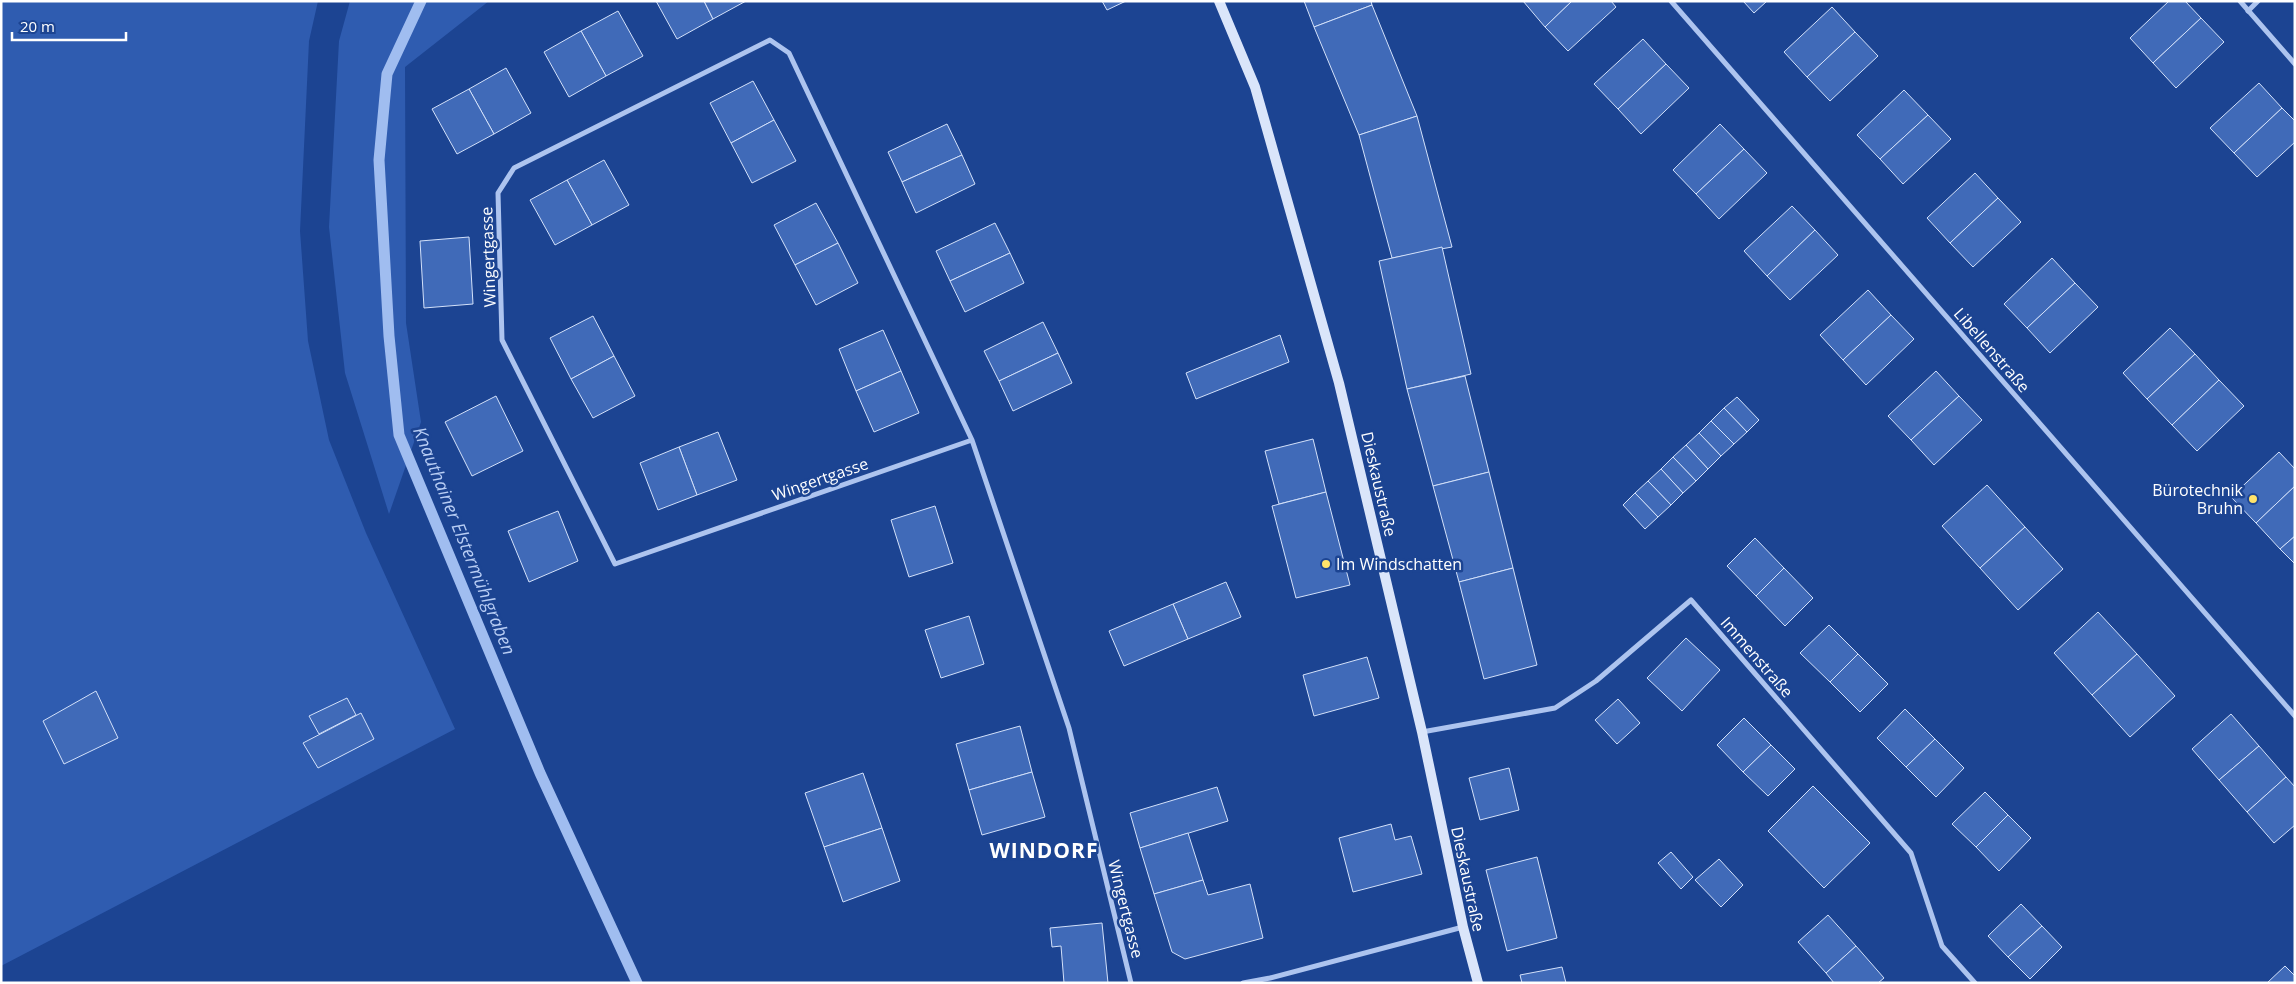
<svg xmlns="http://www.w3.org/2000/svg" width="2296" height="984" font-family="'Open Sans',sans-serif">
	<rect width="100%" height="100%" fill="#1c4492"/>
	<g fill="#2f5cb0">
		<path d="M1,1H318L309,41L300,231L308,341L329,440L366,533L455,729L1,966Z"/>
		<path d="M350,1H489L405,67L406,323L421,422L389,514L345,373L329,227L339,41Z"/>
	</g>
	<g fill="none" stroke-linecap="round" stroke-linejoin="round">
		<path stroke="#a0bdf0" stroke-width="11" d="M421,1L387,74L379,160L389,336L399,435L540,773L637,983"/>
	</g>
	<g fill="#406ab8" stroke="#d3e1fa">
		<path d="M656,1H704L713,19L677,39Z"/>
		<path d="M704,1H746L713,19Z"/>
		<path d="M1102,1H1126L1107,10Z"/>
		<path d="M1304,1H1371L1372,5L1314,27Z"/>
		<path d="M1523,1H1572L1545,27Z"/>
		<path d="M1572,1H1611L1616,7L1568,51L1545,27Z"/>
		<path d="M1743,1H1767L1754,13Z"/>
		<path d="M2169,1H2185L2201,18L2153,63L2130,38Z"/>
		<path d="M1372,5L1417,116L1359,135L1314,27Z"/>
		<path d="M1832,7L1855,32L1807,77L1784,52Z"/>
		<path d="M618,11L643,56L606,76L581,31Z"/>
		<path d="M2201,18L2224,42L2176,88L2153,63Z"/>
		<path d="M581,31L606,76L569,97L544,52Z"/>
		<path d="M1855,32L1878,56L1830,101L1807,77Z"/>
		<path d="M1643,39L1666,64L1618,109L1594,84Z"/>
		<path d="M1666,64L1689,88L1641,134L1618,109Z"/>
		<path d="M506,68L531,113L494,134L469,89Z"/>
		<path d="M753,81L774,120L731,143L710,103Z"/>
		<path d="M2259,83L2282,108L2234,153L2210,128Z"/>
		<path d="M469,89L494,134L457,154L432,109Z"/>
		<path d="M1904,90L1928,115L1880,159L1857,135Z"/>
		<path d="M2282,108L2295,121V142L2257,177L2234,153Z"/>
		<path d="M1928,115L1951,139L1903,184L1880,159Z"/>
		<path d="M1417,116L1452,247L1392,258L1359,135Z"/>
		<path d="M774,120L796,161L752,183L731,143Z"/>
		<path d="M947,124L962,155L902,182L888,152Z"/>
		<path d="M1720,124L1744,149L1696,194L1673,170Z"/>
		<path d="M1744,149L1767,173L1719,219L1696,194Z"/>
		<path d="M962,155L975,184L916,213L902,182Z"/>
		<path d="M604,160L629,205L592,225L567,180Z"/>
		<path d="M1975,173L1998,198L1950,243L1927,218Z"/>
		<path d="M567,180L592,225L555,245L530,200Z"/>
		<path d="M1998,198L2021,222L1973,267L1950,243Z"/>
		<path d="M816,203L838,243L795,265L774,225Z"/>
		<path d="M1792,206L1815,230L1767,276L1744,251Z"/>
		<path d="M995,223L1010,253L950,281L936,251Z"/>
		<path d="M1815,230L1838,255L1790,300L1767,276Z"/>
		<path d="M469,237L473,304L424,308L420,241Z"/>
		<path d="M838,243L858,283L816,305L795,265Z"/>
		<path d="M1442,247L1471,374L1407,389L1379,261Z"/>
		<path d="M1010,253L1024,283L965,312L950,281Z"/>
		<path d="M2052,258L2075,283L2027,328L2004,304Z"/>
		<path d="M2075,283L2098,307L2050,353L2027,328Z"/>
		<path d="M1868,290L1891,315L1843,360L1820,335Z"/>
		<path d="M1891,315L1914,339L1866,385L1843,360Z"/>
		<path d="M593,316L614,356L571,379L550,338Z"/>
		<path d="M1043,322L1058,353L999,381L984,351Z"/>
		<path d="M2170,328L2195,354L2147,399L2123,373Z"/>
		<path d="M883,330L901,371L856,391L839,349Z"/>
		<path d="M1280,335L1289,362L1196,399L1186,373Z"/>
		<path d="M1058,353L1072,383L1013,411L999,381Z"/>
		<path d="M2195,354L2219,380L2172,425L2147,399Z"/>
		<path d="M614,356L635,396L593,418L571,379Z"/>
		<path d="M901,371L919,413L874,432L856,391Z"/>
		<path d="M1936,371L1959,396L1911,440L1888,416Z"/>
		<path d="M1465,376L1489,472L1433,486L1407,389Z"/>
		<path d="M2219,380L2244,406L2197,451L2172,425Z"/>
		<path d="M496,396L523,451L472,476L445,422Z"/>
		<path d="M1959,396L1982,420L1934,465L1911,440Z"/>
		<path d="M1737,397L1759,420L1747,432L1724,408Z"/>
		<path d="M1724,408L1747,432L1734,444L1711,421Z"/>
		<path d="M1711,421L1734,444L1721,456L1699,433Z"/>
		<path d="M718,432L737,480L697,495L679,447Z"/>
		<path d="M1699,433L1721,456L1708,469L1686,445Z"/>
		<path d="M1313,439L1326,492L1279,504L1265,451Z"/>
		<path d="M1686,445L1708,469L1696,481L1673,457Z"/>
		<path d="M679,447L697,495L658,510L640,463Z"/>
		<path d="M2279,452L2295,469V486L2256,523L2231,497Z"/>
		<path d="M1673,457L1696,481L1683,493L1661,469Z"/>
		<path d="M1661,469L1683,493L1671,505L1648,481Z"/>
		<path d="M1489,472L1513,568L1459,582L1433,486Z"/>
		<path d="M1648,481L1671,505L1658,517L1635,493Z"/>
		<path d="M1987,485L2025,527L1980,568L1942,526Z"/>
		<path d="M2295,486V536L2280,549L2256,523Z"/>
		<path d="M1326,492L1350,585L1296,598L1272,506Z"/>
		<path d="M1635,493L1658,517L1645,529L1623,505Z"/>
		<path d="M935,506L953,563L909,577L891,520Z"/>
		<path d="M558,511L578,561L529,582L508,531Z"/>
		<path d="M2025,527L2063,569L2018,610L1980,568Z"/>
		<path d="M2295,536V564L2280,549Z"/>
		<path d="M1755,538L1784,568L1756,596L1727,566Z"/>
		<path d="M1513,568L1537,665L1484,679L1459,582Z"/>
		<path d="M1784,568L1813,598L1785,626L1756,596Z"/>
		<path d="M1226,582L1241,617L1188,639L1173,604Z"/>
		<path d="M1173,604L1188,639L1124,666L1109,631Z"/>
		<path d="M2098,612L2137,654L2092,695L2054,653Z"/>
		<path d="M969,616L984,664L941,678L925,630Z"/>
		<path d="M1829,625L1858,654L1830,682L1800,653Z"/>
		<path d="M1686,638L1720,670L1682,711L1647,678Z"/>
		<path d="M1858,654L1888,684L1860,712L1830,682Z"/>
		<path d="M2137,654L2175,696L2130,737L2092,695Z"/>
		<path d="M1367,657L1379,698L1314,716L1303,675Z"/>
		<path d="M96,691L118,738L64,764L43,721Z"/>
		<path d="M347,698L356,715L319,734L309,716Z"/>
		<path d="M1618,699L1640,723L1617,744L1595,720Z"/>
		<path d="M1905,709L1935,739L1906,767L1877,738Z"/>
		<path d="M361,713L374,739L318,768L303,743Z"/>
		<path d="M2231,714L2259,746L2219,780L2192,749Z"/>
		<path d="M1744,718L1771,745L1743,772L1717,745Z"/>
		<path d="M1020,726L1032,772L969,790L956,744Z"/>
		<path d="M1935,739L1964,768L1936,797L1906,767Z"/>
		<path d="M1771,745L1795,769L1768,796L1743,772Z"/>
		<path d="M2259,746L2286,777L2247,812L2219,780Z"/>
		<path d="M1509,768L1519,810L1480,820L1469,778Z"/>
		<path d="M1032,772L1045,817L982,835L969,790Z"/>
		<path d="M863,773L882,828L824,847L805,793Z"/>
		<path d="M2286,777L2295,787V825L2274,843L2247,812Z"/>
		<path d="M1813,786L1870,843L1824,888L1768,831Z"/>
		<path d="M1217,787L1228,821L1140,848L1130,813Z"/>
		<path d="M1985,792L2008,815L1976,847L1952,824Z"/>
		<path d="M2008,815L2031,838L1999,871L1976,847Z"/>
		<path d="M1391,824L1395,840L1411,836L1422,874L1353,892L1339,838Z"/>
		<path d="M882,828L900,881L843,902L824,847Z"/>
		<path d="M1188,833L1203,880L1154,894L1140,848Z"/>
		<path d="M1671,852L1693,877L1681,889L1658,863Z"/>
		<path d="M1537,857L1557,938L1507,951L1486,870Z"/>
		<path d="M1719,859L1743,885L1721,907L1695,880Z"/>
		<path d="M1203,880L1208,895L1250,884L1263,938L1185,959L1172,952L1154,894Z"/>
		<path d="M2021,904L2042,926L2008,957L1988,936Z"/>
		<path d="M1828,915L1856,946L1826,973L1798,942Z"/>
		<path d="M1102,923L1108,983H1064L1061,946L1052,947L1050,928Z"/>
		<path d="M2042,926L2062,947L2030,979L2008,957Z"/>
		<path d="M1856,946L1884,978L1878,983H1834L1826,973Z"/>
		<path d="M2285,966L2295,976V983H2267Z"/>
		<path d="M1562,967L1566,983H1522L1520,975Z"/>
	</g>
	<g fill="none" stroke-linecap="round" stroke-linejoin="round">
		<g stroke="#adc4ef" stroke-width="5">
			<path d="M1671,1L2295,716"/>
			<path d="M2240,1L2295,64"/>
			<path d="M2248,11L2258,1"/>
			<path d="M972,440L789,53L770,40L514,168L498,193L502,340L615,564L972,440L1069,728L1131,983"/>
			<path d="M1422,732L1555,708L1596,681L1691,600L1911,853L1942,946L1975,983"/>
			<path d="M1243,983L1270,978L1463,927"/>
		</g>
		<path stroke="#dae5fa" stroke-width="10" d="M1219,1L1255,87L1339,383L1422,732L1463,927L1478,983"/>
	</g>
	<g fill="#ffe36a" stroke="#1c4492" stroke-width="2">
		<circle cx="2253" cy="499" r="5"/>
		<circle cx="1326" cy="564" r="5"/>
	</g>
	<g text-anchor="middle" stroke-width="5" stroke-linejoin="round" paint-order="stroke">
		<g font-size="16" fill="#fff" stroke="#1c4492">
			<text transform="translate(488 257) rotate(-92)" y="6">Wingertgasse</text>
			<text transform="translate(1992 350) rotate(49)" y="6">Libellenstraße</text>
			<text transform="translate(820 479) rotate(-19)" y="6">Wingertgasse</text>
			<text transform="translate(1379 484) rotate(77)" y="6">Dieskaustraße</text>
			<text transform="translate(1757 657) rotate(49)" y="6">Immenstraße</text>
			<text transform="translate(1468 879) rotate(78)" y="6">Dieskaustraße</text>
			<text transform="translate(1126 909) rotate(76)" y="6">Wingertgasse</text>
		</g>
		<g font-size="16" fill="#fff" stroke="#1c4492" text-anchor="end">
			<text x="2243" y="496">Bürotechnik<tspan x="2243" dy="18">Bruhn</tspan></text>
			<text x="1336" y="570" text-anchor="start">Im Windschatten</text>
		</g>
		<g font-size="18" font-style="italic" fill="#b9cef5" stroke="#1c4492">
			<text transform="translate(464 541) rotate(68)" y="6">Knauthainer Elstermühlgraben</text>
		</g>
		<g font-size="21" font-weight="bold" letter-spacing="1" fill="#fff" stroke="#1c4492">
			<text x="1044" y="858">WINDORF</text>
		</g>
	</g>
	<rect width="2296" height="984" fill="none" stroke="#ffffff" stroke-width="5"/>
	<path d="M12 32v8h114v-8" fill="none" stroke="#ffffff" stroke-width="2.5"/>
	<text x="20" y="32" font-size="15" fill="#ffffff" stroke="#1c4492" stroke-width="4" paint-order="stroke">20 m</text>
</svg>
